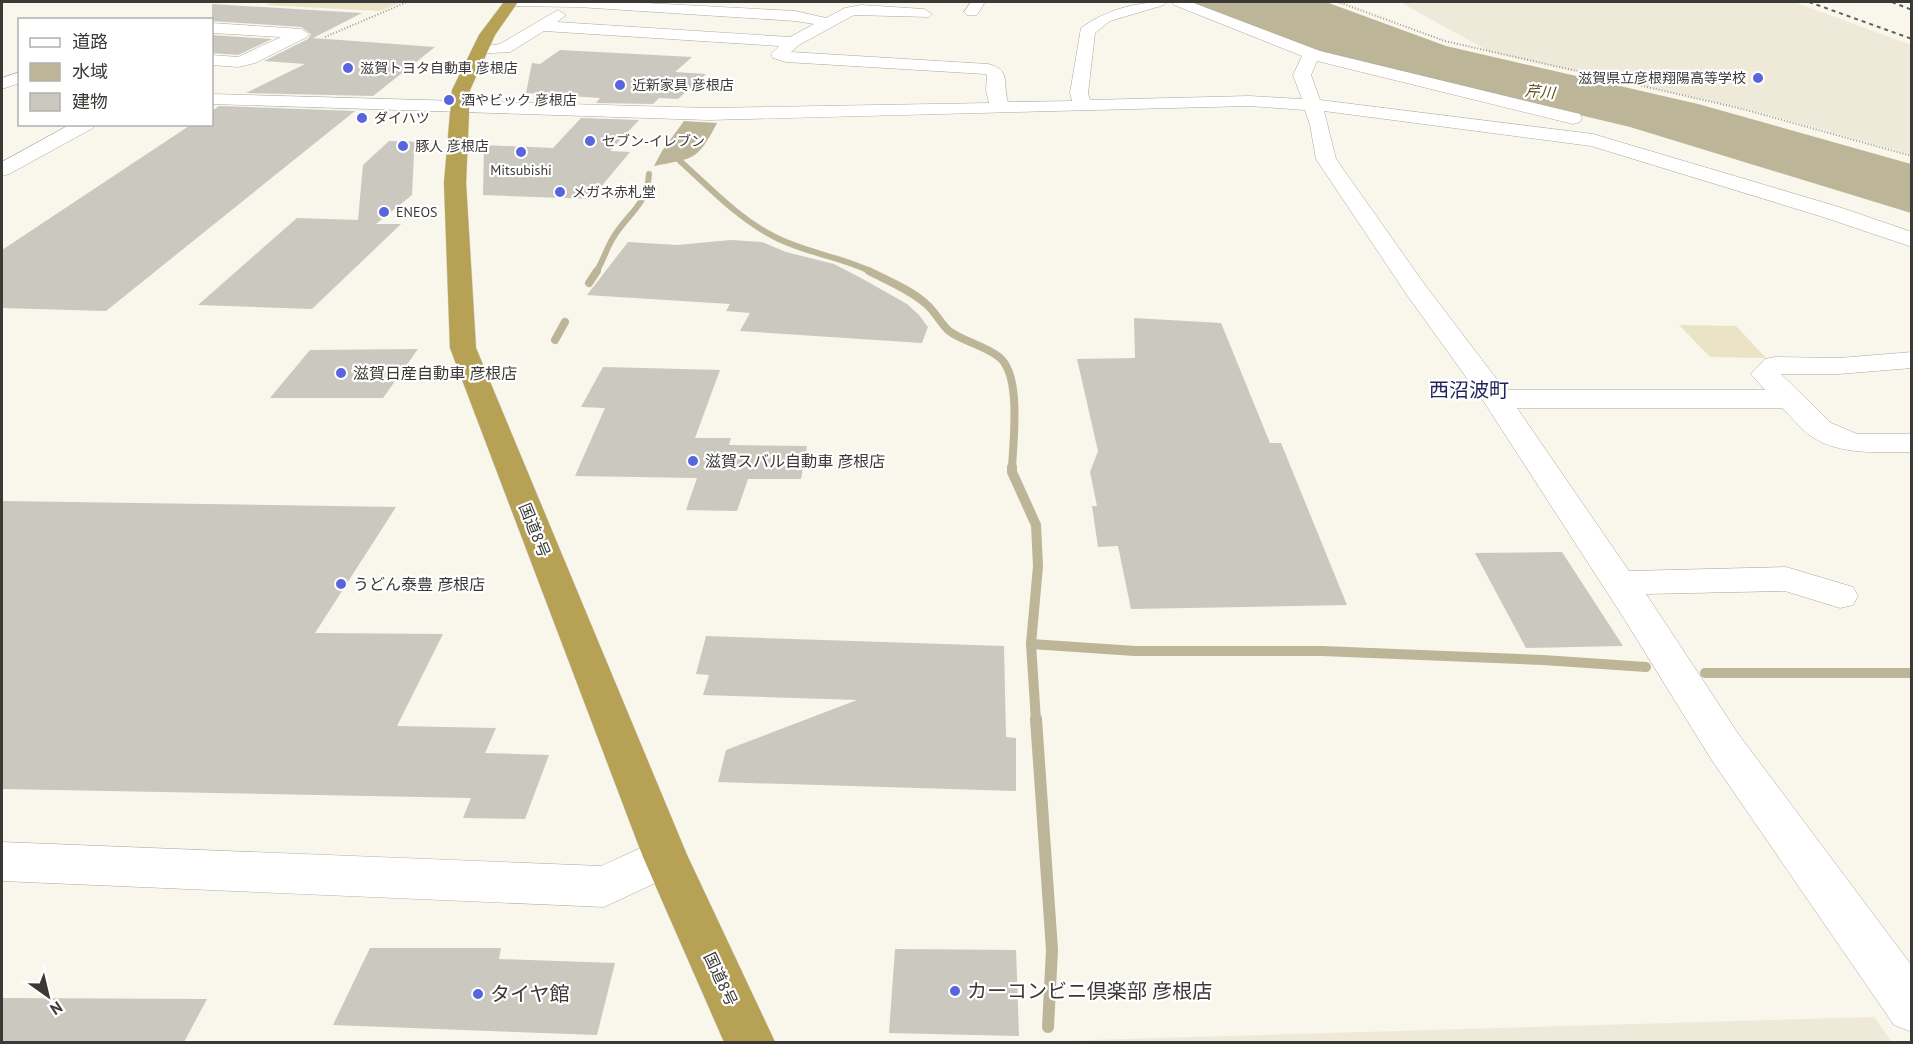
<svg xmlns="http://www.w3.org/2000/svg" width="1913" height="1044" font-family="'PT Sans','Noto Sans JP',sans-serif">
	<rect width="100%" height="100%" fill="#f9f6ec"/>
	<g fill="#eee9d9">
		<path d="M1400,2H1794L1911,45V154L1752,110L1490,52Z"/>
		<path d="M1874,1017L1892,1042H1057V1041Z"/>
	</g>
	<g fill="#ebe3c5">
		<path d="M274,2H402L380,11L266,5Z"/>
		<path d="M1679,325L1736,326L1766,358L1710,357Z"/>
	</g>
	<g fill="#bdb597">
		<path d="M1192,2H1326L1446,46L1698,104L1911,164V213L1630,127L1318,53Z"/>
		<path d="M684,121L717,123C697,161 695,158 654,166L662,151Z"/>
	</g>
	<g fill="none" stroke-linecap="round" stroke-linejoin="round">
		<g stroke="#bdb597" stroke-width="6">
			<path d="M680,161C709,187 738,218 773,236C804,253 840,256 872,272"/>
			<path d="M596,272C603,262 606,249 613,238C627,214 647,206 649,174"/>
		</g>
		<g stroke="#bdb597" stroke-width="8">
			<path d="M869,271C888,281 909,289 925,303C935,311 940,323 949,331C964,342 984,345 999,357C1022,375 1013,441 1012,469"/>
			<path d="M589,283L597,271"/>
			<path d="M555,340L565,322"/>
		</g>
		<g stroke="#bdb597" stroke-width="10">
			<path d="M1012,467V472L1036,525L1038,566L1031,644L1036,721"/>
			<path d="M1031,644L1135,651H1322L1543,660L1646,667"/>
			<path d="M1705,673H1912"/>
		</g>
		<path stroke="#bdb597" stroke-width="12" d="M1036,719L1052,950L1048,1027"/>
	</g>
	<g fill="#cac8bf">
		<path d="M212,4L362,13L313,38L435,47L373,96L246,93L305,64L264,61L308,39L311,34L301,27L212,21Z"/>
		<path d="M212,35L272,39L238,55L212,53Z"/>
		<path d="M560,50L692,57L675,72L706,74L678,99L659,98L653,104L596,103L600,98L526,93L532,63L540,64Z"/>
		<path d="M219,106L355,111L106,311L2,308V250L192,124H212V111Z"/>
		<path d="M581,118L639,120L610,151L630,152L591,199L483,195L484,145L553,148Z"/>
		<path d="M389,141L426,142L414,153L412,195L376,224H401L312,309L198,305L297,218L358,220L363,165Z"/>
		<path d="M731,240L762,242L786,252L834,264L861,278L907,304L919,315L928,327L922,343L740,331L750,313L726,311L730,304L587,295L628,242L677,245Z"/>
		<path d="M1134,318L1221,323L1270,443H1281L1347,605L1131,609L1118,546L1098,547L1092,506H1097L1090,472L1098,451L1077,359L1135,358Z"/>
		<path d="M418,349L383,398H270L310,350Z"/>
		<path d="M603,367L720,370L695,438H731L729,445L807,446L801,479H748L737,511L686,510L697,478L575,476L605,408L581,407Z"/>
		<path d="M2,501L396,507L315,633L443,634L397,726L496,728L485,753L549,755L525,819L463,818L471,798L2,789Z"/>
		<path d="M1562,552L1623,646L1526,648L1475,553Z"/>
		<path d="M706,636L1004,646L1006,737L1016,738V791L718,782L726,750L857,700L703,695L709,675L696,674Z"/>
		<path d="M370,948H501L499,959L615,963L597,1035L333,1025Z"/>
		<path d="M895,949L1016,950L1019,1036L889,1033Z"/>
		<path d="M2,998L207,999L184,1042H2Z"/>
	</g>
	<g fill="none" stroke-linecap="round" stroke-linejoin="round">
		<defs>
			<g id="minor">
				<path d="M503,2H627L795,11L826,18L845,8L861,5L924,9L932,14L929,17L854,15L799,45L791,52L988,64C1012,70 1002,83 1008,102L1072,101L1070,93L1081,28C1106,10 1135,2 1166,2L1164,5L1110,21L1095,33L1088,93L1090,100L1249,96L1302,99L1293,75L1302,56L1174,5L1172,2H1191L1320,51L1580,114L1582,118L1580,122L1573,124L1317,61L1311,75L1320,100L1593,134L1839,207L1912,232V247L1823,217L1591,146L1324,111L1336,159L1425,285L1505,390H1765L1751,374L1765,359L1775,357L1839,358L1912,352V368L1839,374H1781L1831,423L1857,434H1912V452C1878,452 1837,456 1808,434C1799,427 1791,416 1782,408H1517L1629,571L1786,567L1853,587L1858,596L1853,605L1840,608L1785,591L1646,594L1739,735L1912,966V1032L1894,1025L1711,759L1625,620L1484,402L1407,295L1316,159L1310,125L1305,110L1249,106L709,120L212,104V94L709,108L989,103L986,90L987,75L985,74L786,62L773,58L771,54L779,46L544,31L510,52L474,54L472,51L474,48L500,44L558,10L566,15L557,22L790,37L814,24L795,21L578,7L510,6Z"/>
				<path d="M971,2H985L977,15H967L964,12Z"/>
				<path d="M212,23L301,29L309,34L307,37L255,63L238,67L212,65V55L238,57L281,37L212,33Z"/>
				<path d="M20,72V83L2,89V78Z"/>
				<path d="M71,124H95L93,128L9,174L2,176V162Z"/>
				<path d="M665,837L681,843L687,857L681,871L604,907L2,881V842L601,866Z"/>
			</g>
			<path id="highway" d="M504,2H518L495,35L470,90L466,183L476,348L687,855L775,1042H724L643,857L450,348L444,183L452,90L479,35Z"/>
		</defs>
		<use href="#minor" stroke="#aaa89f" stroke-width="1"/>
		<use href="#highway" stroke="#d4d3d3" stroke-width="1"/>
		<g stroke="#9f9d96" stroke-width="2" stroke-dasharray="1 2" stroke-linecap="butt">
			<path d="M1338,2L1445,41L1743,109L1912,156"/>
			<path d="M325,37L407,2"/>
		</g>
		<use href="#minor" fill="#fff" fill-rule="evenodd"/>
		<use href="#highway" fill="#b6a155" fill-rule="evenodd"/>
		<g stroke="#605f5a" stroke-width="2" stroke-dasharray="4 4" stroke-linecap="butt">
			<path d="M1809,2L1912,39"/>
			<path d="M1892,2L1912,10"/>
		</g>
	</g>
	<g fill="#5965dc" stroke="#fff" stroke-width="2">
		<circle cx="348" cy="68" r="6"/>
		<circle cx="1758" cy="78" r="6"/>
		<circle cx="620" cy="85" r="6"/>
		<circle cx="449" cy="100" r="6"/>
		<circle cx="362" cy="118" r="6"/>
		<circle cx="590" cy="141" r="6"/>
		<circle cx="403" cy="146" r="6"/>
		<circle cx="521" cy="152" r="6"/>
		<circle cx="560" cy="192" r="6"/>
		<circle cx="384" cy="212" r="6"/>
		<circle cx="341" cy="373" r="6"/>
		<circle cx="693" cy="461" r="6"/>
		<circle cx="341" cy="584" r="6"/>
		<circle cx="955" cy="991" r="6"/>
		<circle cx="478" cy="994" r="6"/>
	</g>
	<g text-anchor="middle" stroke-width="4.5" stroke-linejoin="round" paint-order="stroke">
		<g font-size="14" fill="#3a3936" stroke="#fff" text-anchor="start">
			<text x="360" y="73">滋賀トヨタ自動車 彦根店</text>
			<text x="1746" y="83" text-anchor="end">滋賀県立彦根翔陽高等学校</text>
			<text x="632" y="90">近新家具 彦根店</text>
			<text x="461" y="105">酒やビック 彦根店</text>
			<text x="374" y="123">ダイハツ</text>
			<text x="602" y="146">セブン-イレブン</text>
			<text x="415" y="151">豚人 彦根店</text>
			<text x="521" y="175" text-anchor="middle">Mitsubishi</text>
			<text x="572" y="197">メガネ赤札堂</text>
			<text x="396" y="217">ENEOS</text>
		</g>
		<g font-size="15" font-style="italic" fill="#574914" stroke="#fff">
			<text transform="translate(1540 92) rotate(5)" y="5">芹川</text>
		</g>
		<g font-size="16" fill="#3a3936" stroke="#fff" text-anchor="start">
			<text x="353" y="379">滋賀日産自動車 彦根店</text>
			<text x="705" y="467">滋賀スバル自動車 彦根店</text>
			<text x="353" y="590">うどん泰豊 彦根店</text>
		</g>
		<g font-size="16" fill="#3a3936" stroke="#fff">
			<text transform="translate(535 530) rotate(68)" y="6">国道8号</text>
			<text transform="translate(721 979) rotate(65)" y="6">国道8号</text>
		</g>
		<g font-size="20" fill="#1f245d" stroke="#fff">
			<text x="1469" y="397">西沼波町</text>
		</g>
		<g font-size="20" fill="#3a3936" stroke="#fff" text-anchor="start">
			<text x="967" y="998">カーコンビニ倶楽部 彦根店</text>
			<text x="490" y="1001">タイヤ館</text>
		</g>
	</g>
	<rect width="1913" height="1044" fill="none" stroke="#3a3936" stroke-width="6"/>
	<rect x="18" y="18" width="195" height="108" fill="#ffffff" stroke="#b0b0af" stroke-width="1.5"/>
	<rect x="30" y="38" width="30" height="9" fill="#ffffff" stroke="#b0b0af" stroke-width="1.5"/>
	<text x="72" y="48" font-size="18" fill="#3a3936">道路</text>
	<rect x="30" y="63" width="30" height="18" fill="#bdb597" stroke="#b0b0af" stroke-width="1.5"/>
	<text x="72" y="78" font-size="18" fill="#3a3936">水域</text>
	<rect x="30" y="93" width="30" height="18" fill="#cac8bf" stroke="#b0b0af" stroke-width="1.5"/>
	<text x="72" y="108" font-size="18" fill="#3a3936">建物</text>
	<g transform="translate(48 996) rotate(146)" stroke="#ffffff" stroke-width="4.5" paint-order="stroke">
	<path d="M0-4.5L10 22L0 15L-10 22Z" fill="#3a3936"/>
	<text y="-9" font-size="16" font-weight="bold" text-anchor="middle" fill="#3a3936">N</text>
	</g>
</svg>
